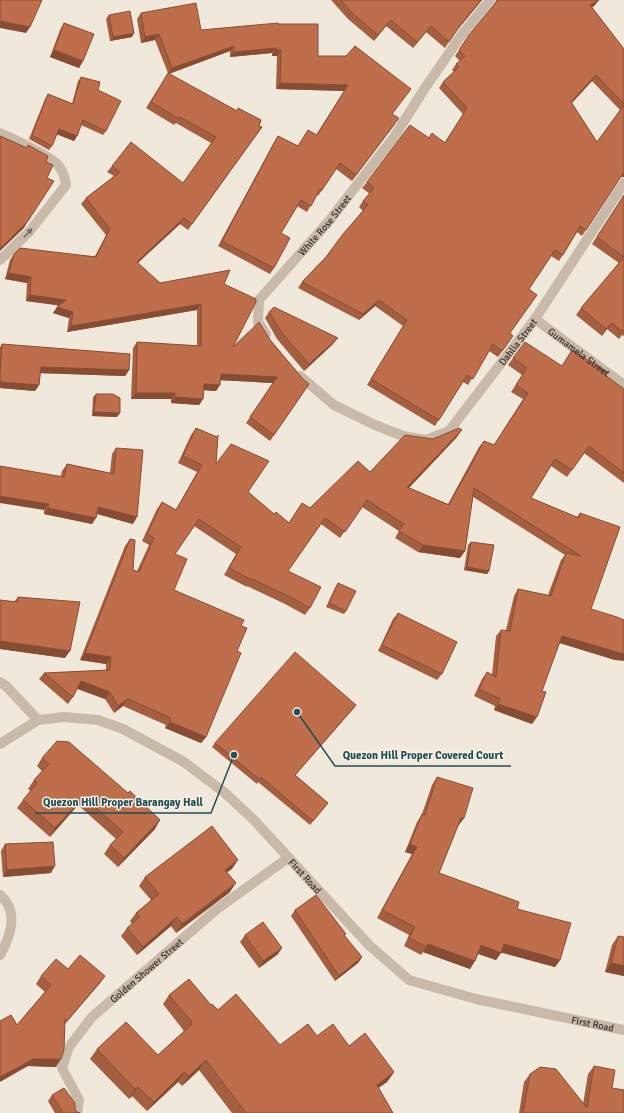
<svg xmlns="http://www.w3.org/2000/svg" width="624" height="1113" font-family="Signika,sans-serif">
	<rect width="100%" height="100%" fill="#f1e8dc"/>
	<g fill="none" stroke-linecap="round" stroke-linejoin="round">
		<g stroke="#c8b9a9" stroke-width="10">
			<path d="M0,133C13,139 49,155 58,165C63,171 65,178 66,185L29,232L0,260"/>
			<path id="s1" d="M535,319L624,385"/>
			<path id="s2" d="M266,334L258,322L259,300L329,221L394,137L423,91L460,37L490,0"/>
			<path id="s3" d="M300,376L334,405L375,425L403,436L426,440L449,431L535,319L624,183"/>
			<path d="M0,682L6,686L38,720"/>
			<path d="M0,895C19,911 11,936 0,955"/>
			<path id="s4" d="M77,1113L79,1100L62,1068L69,1047L92,1017L217,909L288,858"/>
		</g>
		<path stroke="#c8b9a9" stroke-width="10" id="s5" d="M0,744L38,720L64,717L98,720L123,729L184,762L225,793L253,819L369,945L409,980L476,999L624,1030"/>
	</g>
	<g fill="#a45f40" fill-rule="evenodd">
		<path d="M331,0H482L455,32L445,48L426,32L413,48L386,26L374,41L348,19Z"/>
		<path d="M496,0H599L594,6L592,7L624,49V177H621L619,179L582,236L577,232L559,261L551,256L529,289L510,333L509,342L498,357L489,351L468,385L463,382L435,426L367,385L403,326L375,306L359,320L298,288L302,282L326,257L363,211L359,207L363,201L370,194L362,188L367,182L429,138L445,142L463,114L439,88L443,82L454,72L452,70L456,64L460,61L455,56L469,35L495,3ZM592,81L620,110L597,142L572,103Z"/>
		<path d="M141,13L201,30L278,24L392,114L395,124L352,181L336,169L318,196L317,195L307,212L297,206L281,233L274,268L270,274L218,246L274,142L278,136L297,146L316,135L344,91L276,89L277,56H272V53L230,57V51L169,74L237,111L238,108L259,126L262,127L188,230L180,224L138,263L160,283L224,284L233,347L271,341L303,379L309,384L270,441L246,423L273,383L220,380V385L216,391L204,390L203,399L199,405L171,403V399H131L133,348L137,342L197,346V310L67,332L69,318L53,313L60,305L26,301L27,283L5,279L10,260L14,254L95,256L106,235L81,204L86,198L114,176L107,172L112,166L183,183L211,143L176,123L174,125L146,108L168,73L155,40L141,43L137,19Z"/>
		<path d="M109,15L132,37L110,41L106,19Z"/>
		<path d="M64,23L83,61L79,68L50,57L60,30Z"/>
		<path d="M81,77L98,90L106,131L103,135L81,125L77,136L74,141L57,134L52,146L49,150L29,139L45,99L48,94L72,104L78,81Z"/>
		<path d="M624,195V336L622,335L619,339L607,329L602,336L576,315L581,308L619,263L592,244Z"/>
		<path d="M269,312L333,344L304,371L277,339L265,318Z"/>
		<path d="M2,344L129,370L125,376L40,373L39,385L35,391L0,388V347Z"/>
		<path d="M572,350L605,375L624,389V483L584,453L567,477L551,466L531,498L577,517L580,513L591,609L615,660L559,643L542,691L532,724L494,710L495,706L474,696L482,679L487,672L492,675L496,636L501,630H506L514,596L518,589L548,595L561,560L565,555L473,497L465,551L460,558L418,552L395,538L399,531L362,507L340,538L321,524L288,571L310,608L305,615L285,604L247,586V587L224,575L236,554L194,526L175,554L174,590L241,626L237,651L206,737L201,743L165,728L166,725L123,706L114,713L105,699L77,689L73,697L68,704L39,679L44,673L106,670V664L80,660L125,546L130,539L133,570L137,571L149,545L142,541L157,509L162,502L176,510L197,472L178,463L191,435L196,428L216,464L274,514L289,523L302,503L310,508L370,472L433,439L457,437L409,488L448,504L479,447L484,441L494,445L523,399L511,392L522,375L508,365L513,358L562,366Z"/>
		<path d="M96,394L117,417L92,416L93,397Z"/>
		<path d="M116,448L133,524L97,514L92,524L44,514V510L61,476L62,471L67,464L110,473L112,454Z"/>
		<path d="M471,542L489,571L487,574L464,570L468,545Z"/>
		<path d="M338,583L346,611L344,614L326,607L336,586Z"/>
		<path d="M18,597L65,658L0,649V600L14,602Z"/>
		<path d="M398,613L442,674L437,680L378,651L393,619Z"/>
		<path d="M356,705L353,709L295,775L328,803L310,825L258,782L257,784L212,747L215,743Z"/>
		<path d="M42,758L155,829L118,867L104,854L110,845L116,839L78,805L50,837L17,808L23,800L31,791L28,789L34,780L42,771L37,766Z"/>
		<path d="M437,777L464,818L458,826L439,873L517,909L560,960L555,967L501,952L496,960L478,954L470,969L423,952L421,955L404,946L409,935L377,918L412,854L405,852L417,822L422,814L432,785Z"/>
		<path d="M5,844L51,873L3,877L1,851Z"/>
		<path d="M232,869L227,872L230,892L176,933L171,926L137,955L121,936L127,928L132,924L130,921L136,913L151,900L139,886L145,877Z"/>
		<path d="M295,910L346,934L344,936L362,957L358,963L335,981L291,916Z"/>
		<path d="M245,935L278,954L259,968L240,942Z"/>
		<path d="M618,936L624,976L605,972L612,945Z"/>
		<path d="M68,969L105,976L100,983L65,1024L56,1067L28,1066L17,1025L45,992L36,984L41,976Z"/>
		<path d="M169,995L211,1005L218,1010L280,1045L317,1036L349,1046L394,1072L387,1082L378,1088L393,1113H232L199,1070L182,1086L178,1082L147,1111L132,1096L129,1099L90,1059L97,1049L158,1055L184,1031L163,1004Z"/>
		<path d="M594,1066L612,1088L624,1113H519L524,1082L530,1074L583,1104L588,1074Z"/>
		<path d="M52,1095L75,1109L77,1112L80,1113H55L48,1101Z"/>
	</g>
	<g fill="#864d34">
		<path d="M481,0H482L455,33L459,27Z"/>
		<path d="M599,0L594,6L586,11L590,5Z"/>
		<path d="M391,20L386,26L374,41L378,35Z"/>
		<path d="M0,21L30,27L26,33L0,28Z"/>
		<path d="M431,26L426,32L413,48L417,42Z"/>
		<path d="M134,33L132,37L110,41L113,37Z"/>
		<path d="M159,34L155,40L141,43L145,37Z"/>
		<path d="M234,46L230,51L168,74L172,68Z"/>
		<path d="M276,48L272,53L230,57L234,52Z"/>
		<path d="M54,50L83,61L79,68L50,57Z"/>
		<path d="M276,50H281L277,56H272Z"/>
		<path d="M596,75L592,81L567,108L571,102Z"/>
		<path d="M280,83L348,85L344,91L276,89Z"/>
		<path d="M59,129L77,136L74,141L56,134Z"/>
		<path d="M624,172V177H621L619,179Z"/>
		<path d="M184,218L180,224L132,268L137,262Z"/>
		<path d="M28,221L24,228L0,251V249Z"/>
		<path d="M9,273L31,277L27,283L5,279Z"/>
		<path d="M30,295L66,300L62,306L26,301Z"/>
		<path d="M379,300L375,306L359,320L363,314Z"/>
		<path d="M201,304L197,310L67,332L71,326Z"/>
		<path d="M57,307L73,312L69,318L53,313Z"/>
		<path d="M612,323L607,329L602,336L606,329Z"/>
		<path d="M338,338L333,344L304,371L309,364Z"/>
		<path d="M41,367L129,370L125,376L36,373Z"/>
		<path d="M221,374L277,377L273,383L217,380Z"/>
		<path d="M0,382L39,385L35,391L0,388Z"/>
		<path d="M204,384L220,385L216,391L200,390Z"/>
		<path d="M136,393H175L171,399H131Z"/>
		<path d="M175,397L203,399L199,405L171,403Z"/>
		<path d="M94,412L120,413L117,417L92,416Z"/>
		<path d="M462,430L457,437L403,494L407,487Z"/>
		<path d="M0,496L49,504L44,510L0,503Z"/>
		<path d="M98,507L137,517L133,524L94,513Z"/>
		<path d="M48,508L96,518L92,524L44,514Z"/>
		<path d="M423,545L465,551L460,558L418,552Z"/>
		<path d="M467,567L489,571L487,574L464,570Z"/>
		<path d="M562,636L624,654V661L615,660L557,642Z"/>
		<path d="M0,641L70,651L65,658L0,649Z"/>
		<path d="M85,653L111,657L106,664L80,660Z"/>
		<path d="M81,681L110,692L105,699L76,688Z"/>
		<path d="M128,699L123,706L114,713L118,706Z"/>
		<path d="M498,704L537,717L532,724L494,710Z"/>
		<path d="M356,705L353,709L292,779L295,775Z"/>
		<path d="M170,722L206,737L201,743L165,728Z"/>
		<path d="M84,797L78,805L50,837L55,828Z"/>
		<path d="M461,818H464L458,826L456,825Z"/>
		<path d="M160,820L155,829L118,867L124,858Z"/>
		<path d="M410,844L417,847L412,854L405,852Z"/>
		<path d="M238,860L232,869L219,878L225,870Z"/>
		<path d="M55,866L51,873L3,877L7,870Z"/>
		<path d="M236,883L230,892L176,933L182,924Z"/>
		<path d="M177,917L171,926L137,955L143,947Z"/>
		<path d="M428,944L475,961L470,969L423,952Z"/>
		<path d="M504,944L560,960L555,967L499,952Z"/>
		<path d="M481,945L501,953L496,960L476,953Z"/>
		<path d="M282,948L278,954L259,968L263,961Z"/>
		<path d="M362,957L358,963L335,981L339,976Z"/>
		<path d="M611,963L624,966V976L605,972Z"/>
		<path d="M105,976L100,983L61,1028L67,1021Z"/>
		<path d="M33,1059H61L56,1067L28,1066L0,1082V1077Z"/>
		<path d="M206,1060L199,1070L182,1086L189,1076Z"/>
		<path d="M184,1072L178,1082L147,1111L154,1102Z"/>
		<path d="M394,1072L387,1082L370,1094L377,1085Z"/>
		<path d="M138,1087L132,1096L129,1099L135,1089Z"/>
	</g>
	<g fill="#bf6e4b" stroke="#864d34">
		<path d="M0,0H42L30,27L0,21Z"/>
		<path d="M341,0H481L459,27L449,42L431,26L417,42L391,20L378,35L352,13Z"/>
		<path d="M498,0H599L590,5L624,49V104L596,75L571,102L597,142L624,105V172L586,230L580,226L563,255L555,250L529,289L537,295L510,333L513,336L502,351L493,344L473,379L467,375L439,420L371,379L407,320L379,300L363,314L302,282L326,257L343,234L368,205L363,201L374,188L367,182L410,125L429,138L432,133L445,143L467,108L443,82L459,67L456,64L465,56L459,50L469,35Z"/>
		<path d="M196,3L201,30L278,23V24H318V56H346L355,46L411,89L392,114L399,118L356,175L340,163L322,190L320,189L311,206L301,200L281,233L290,238L274,268L222,241L278,136L298,146L308,130L317,135L348,85L280,83L281,50H276V48L234,52V46L172,68L159,34L145,37L141,13Z"/>
		<path d="M130,11L134,33L113,37L109,15Z"/>
		<path d="M64,23L94,34L83,61L54,50Z"/>
		<path d="M168,73L237,111L238,108L261,120L259,126L262,127L192,224L184,218L137,262L160,283L230,270L224,284L256,299V302L233,347L259,322L271,341L303,379L309,384L274,435L250,417L277,377L221,374L220,385L204,384L203,399L175,397V393H136L137,342L201,346V304L71,326L73,312L57,307L66,300L30,295L31,277L9,273L14,254L20,248L96,257L110,229L86,198L120,172L112,166L131,142L183,183L216,137L180,117L179,119L151,102Z"/>
		<path d="M81,77L100,82L98,90L121,101L106,131L83,120L77,136L59,129L52,146L32,135L48,94L73,104Z"/>
		<path d="M0,136L27,148L28,145L48,156L46,162L53,165L47,178L54,181L28,221L0,249Z"/>
		<path d="M624,195V257L597,237Z"/>
		<path d="M624,257V331L623,332L612,323L606,329L581,308Z"/>
		<path d="M274,307L338,338L309,364L282,333L269,312Z"/>
		<path d="M525,342L562,366L572,350L607,372L605,375L624,389V473L589,446L572,470L555,459L531,498L579,518L580,513L620,527L591,609L617,617L624,620V654L620,653L562,636L542,691L546,692L537,717L498,704L500,699L479,689L487,672L496,677L501,630L510,631L518,589L551,596L566,553L581,556L474,488L465,551L423,545L399,531L404,524L367,500L345,532L325,518L288,571L321,587L310,608L290,597L252,579V580L229,568L241,547L199,519L175,554L187,559L174,590L244,620L241,626L247,628L237,651L241,653L206,737L170,722L171,718L128,699L118,706L110,692L81,681L73,697L44,673L110,670L111,657L85,653L130,539L135,540L133,570L139,572L154,538L147,534L162,502L176,510L202,465L183,456L196,428L217,437L218,435L216,464L231,444L269,461L248,492L274,514L276,512L289,523L302,503L310,508L358,461L370,472L405,435L433,439L459,428L462,430L407,487L449,505L484,441L494,445L528,393L516,385L527,368L513,358Z"/>
		<path d="M2,344L130,354L129,370L41,367L39,385L0,382V373Z"/>
		<path d="M96,394H113L120,398V413L94,412Z"/>
		<path d="M116,448L143,450L137,517L98,507L96,518L48,508L49,504L0,496V466L64,477L67,464L114,474Z"/>
		<path d="M471,542L494,545L489,571L467,567Z"/>
		<path d="M338,583L356,591L346,611L329,603Z"/>
		<path d="M18,597L80,602L70,651L0,641V600L17,602Z"/>
		<path d="M398,613L457,642L442,674L382,645Z"/>
		<path d="M295,652L356,705L295,775L328,803L313,821L261,777L260,780L215,743Z"/>
		<path d="M57,741L69,742L128,793L130,791L160,820L124,858L110,845L123,832L84,797L55,828L23,800L37,783L34,780L49,764L42,758Z"/>
		<path d="M437,777L473,788L464,818H461L439,873L519,902L517,909L571,923L560,960L504,944L501,953L481,945L475,961L428,944L427,947L409,938L415,927L382,910L417,847L410,844L422,814L425,815Z"/>
		<path d="M212,826L238,860L225,870L236,883L182,924L177,917L143,947L127,928L140,917L136,913L159,894L145,877Z"/>
		<path d="M53,842L55,866L7,870L5,844Z"/>
		<path d="M316,895L346,934L344,935L362,957L339,976L295,910Z"/>
		<path d="M263,922L282,948L263,961L245,935Z"/>
		<path d="M618,936L624,937V966L611,963Z"/>
		<path d="M80,955L105,976L67,1021L65,1019L64,1050L61,1059H33L0,1077V1021L11,1015L17,1025L51,985L41,976L56,959L68,969Z"/>
		<path d="M189,979L211,1005L212,1004L218,1010L236,994L280,1045L308,1024L317,1036L333,1024L349,1046L365,1033L394,1072L377,1085L393,1113H246L206,1060L189,1076L184,1072L154,1102L138,1087L135,1089L97,1049L126,1022L158,1055L192,1024L191,1023L192,1022L169,995Z"/>
		<path d="M594,1066L615,1070L612,1088L624,1090V1113H523L530,1074L540,1067L556,1069L587,1108Z"/>
		<path d="M64,1088L75,1103V1109L77,1112L80,1113H63L52,1095Z"/>
	</g>
	<defs><path id="oneway-solid" d="M-6-.8H1V-3.2L6.5 0L1 3.2V.8H-6Z"/></defs>
	<use fill="#776c62" href="#oneway-solid" transform="translate(28 233) rotate(-47)"/>
	<g text-anchor="middle" stroke-width="3" stroke-linejoin="round" paint-order="stroke">
		<g font-size="10" fill="#352d28" stroke="#f8f2e8">
			<text dy="4" stroke="none"><textPath href="#s2" startOffset="136">White Rose Street</textPath></text>
			<text dy="4" stroke="none"><textPath href="#s3" startOffset="281">Dahlia Street</textPath></text>
			<text dy="4" stroke="none"><textPath href="#s1" startOffset="55">Gumamela Street</textPath></text>
			<text dy="4" stroke="none"><textPath href="#s5" startOffset="368">First Road</textPath></text>
			<text dy="4" stroke="none"><textPath href="#s4" startOffset="181">Golden Shower Street</textPath></text>
			<text dy="4" stroke="none"><textPath href="#s5" startOffset="704">First Road</textPath></text>
		</g>
	</g>
	<path fill="none" stroke="#204e55" stroke-width="1.5" d="M297 712L335 766H511M234 755L211 813H35"/>
	<g fill="#204e55" stroke="#f8f2e8" stroke-width="1.5">
		<circle cx="297" cy="712" r="4"/>
		<circle cx="234" cy="755" r="4"/>
	</g>
	<g font-size="11" text-anchor="middle" font-weight="bold" fill="#204e55" stroke="#f8f2e8" stroke-width="3" stroke-linejoin="round" paint-order="stroke">
		<text x="423" y="759">Quezon Hill Proper Covered Court</text>
		<text x="123" y="806">Quezon Hill Proper Barangay Hall</text>
	</g>
</svg>
